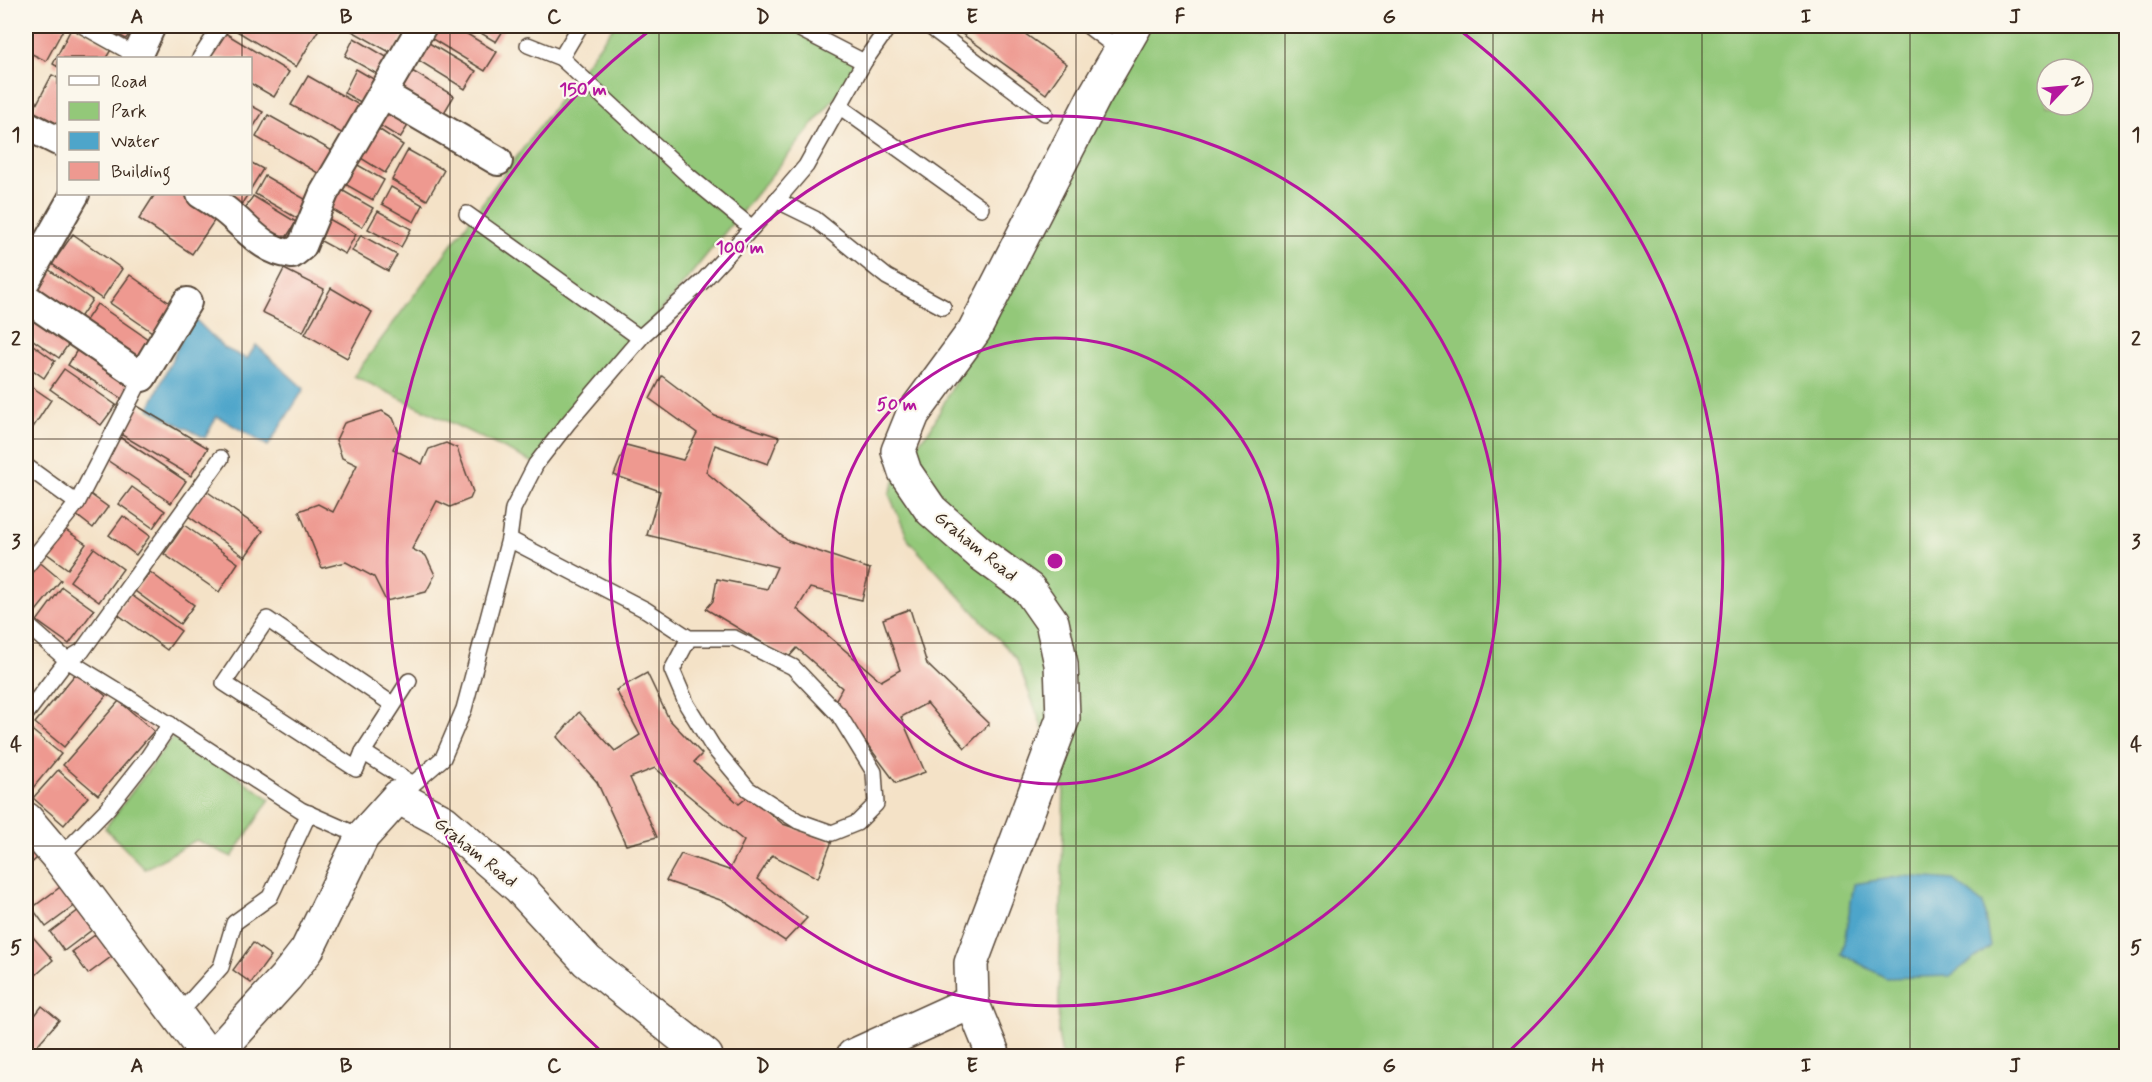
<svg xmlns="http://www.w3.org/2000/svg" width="2152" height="1082" font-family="Mynerve,sans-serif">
	<rect width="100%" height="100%" fill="#fbf7ec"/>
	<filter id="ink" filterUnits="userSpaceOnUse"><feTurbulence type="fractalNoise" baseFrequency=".0167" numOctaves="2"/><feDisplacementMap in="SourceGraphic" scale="12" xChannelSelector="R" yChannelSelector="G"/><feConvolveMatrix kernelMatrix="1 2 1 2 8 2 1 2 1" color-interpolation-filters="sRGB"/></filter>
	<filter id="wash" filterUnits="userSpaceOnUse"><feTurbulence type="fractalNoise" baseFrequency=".008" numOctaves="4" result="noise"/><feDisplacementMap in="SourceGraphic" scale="24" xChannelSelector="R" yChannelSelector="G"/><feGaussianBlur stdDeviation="1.35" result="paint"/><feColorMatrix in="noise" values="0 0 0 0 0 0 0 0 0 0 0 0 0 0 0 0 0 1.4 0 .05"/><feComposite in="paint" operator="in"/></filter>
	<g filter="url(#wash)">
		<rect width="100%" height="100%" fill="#f4e2c7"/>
		<g fill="#93c879" stroke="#67794c" stroke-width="1.5" fill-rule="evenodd">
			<path d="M614,26H785L864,62L536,464L354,376Z"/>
			<path d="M1132,26H2126V1056H1062L1058,1033L1064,785L1016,658L909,541L889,494L903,461L931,428L1102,97ZM2047,69H2083V105H2047Z"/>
			<path d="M175,734L270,799L232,857L196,840L145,869L105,828Z"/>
		</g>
		<g fill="#4ea5ca" stroke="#446874" stroke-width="1.5">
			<path d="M192,316L224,348L247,359L256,345L304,389L268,446L217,416L205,438L149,409Z"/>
			<path d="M1903,876L1953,880L1983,904L1990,947L1950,976L1886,978L1842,954L1854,884Z"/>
		</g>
		<g id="blocks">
			<g fill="#ee9990">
				<path d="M30,26H65L46,61L26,51V34Z"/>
				<path d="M103,26H134L126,39Z"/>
				<path d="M234,26H313L319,29L296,67L232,28Z"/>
				<path d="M343,26H409L393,54Z"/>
				<path d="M436,26H454L497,52L485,71L429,37Z"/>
				<path d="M469,26H506L496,42Z"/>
				<path d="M951,26H1014L1067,64L1046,94Z"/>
				<path d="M72,27L112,48L106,58H58V67L53,64Z"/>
				<path d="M225,33L289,72L274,97L250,83V58H209Z"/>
				<path d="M354,38L395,62L386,79L345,56Z"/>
				<path d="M429,43L476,71L465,89L418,60Z"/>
				<path d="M356,69L382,84L368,106L344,93Z"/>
				<path d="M412,71L454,96L442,116L400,90Z"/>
				<path d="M52,75L58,78V124L33,111Z"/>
				<path d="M308,76L361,106L345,135L291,105Z"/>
				<path d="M250,105L263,112L254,126L250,124Z"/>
				<path d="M383,108L409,124L400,138L374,122Z"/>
				<path d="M268,115L336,153L323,176L256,137Z"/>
				<path d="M374,126L403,145L385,173L356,155Z"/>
				<path d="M408,150L444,170L427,200L392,180Z"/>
				<path d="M250,162L263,169L250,190Z"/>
				<path d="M356,164L384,180L373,200L345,184Z"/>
				<path d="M265,176L310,202L300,220L255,194Z"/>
				<path d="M391,187L423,205L414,222L382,204Z"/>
				<path d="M338,188L373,208L362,227L328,207Z"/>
				<path d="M155,194H192L220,212L192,254L139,219Z"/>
				<path d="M215,194H248L237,211Z"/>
				<path d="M253,196L296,222L281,246L238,220Z"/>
				<path d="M378,211L411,229L401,247L368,229Z"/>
				<path d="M320,214L356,234L345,254L308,234Z"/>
				<path d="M73,234L122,269L102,299L52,264Z"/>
				<path d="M361,235L397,255L388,271L352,251Z"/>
				<path d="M48,269L92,300L72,329L28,298Z"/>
				<path d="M284,269L324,289L303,332L262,312Z"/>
				<path d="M130,275L174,306L155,334L110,303Z"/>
				<path d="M331,288L372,312L347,358L305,334Z"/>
				<path d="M97,304L155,344L135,372L78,332Z"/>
				<path d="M26,308L72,339L59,358L26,335Z"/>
				<path d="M26,340L55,361L44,378L26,365Z"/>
				<path d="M80,345L135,379L122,399L68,365Z"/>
				<path d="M64,369L116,405L101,425L50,389Z"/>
				<path d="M662,376L715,416L779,437L768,464L715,445L706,472L788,541L870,569L862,600L810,588L797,609L881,681L900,670L883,619L910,609L927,664L989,724L965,748L927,703L901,717L925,772L896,783L835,701L842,688L797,648L788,658L706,609L713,601L717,579L767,589L777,567L647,535L660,491L614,475L626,445L683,460L697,433L650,399Z"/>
				<path d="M26,383L51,400L26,438Z"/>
				<path d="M134,404L208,448L191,476L117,432Z"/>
				<path d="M382,411L393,418L400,435L393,449L422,464L429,449L446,443L457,448L473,492L470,499L450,507L437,501L412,549L426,556L435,575L426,592L386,601L374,577L346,562L322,568L299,511L318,504L333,512L357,465L342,458L336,440L344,423Z"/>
				<path d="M115,434L186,481L171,503L101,456Z"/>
				<path d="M132,487L165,511L153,528L119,504Z"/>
				<path d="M205,490L263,531L245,557L187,515Z"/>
				<path d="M90,494L108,507L93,528L75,514Z"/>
				<path d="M123,516L150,536L136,555L109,535Z"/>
				<path d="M184,525L238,563L219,592L164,554Z"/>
				<path d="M63,528L86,544L68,569L46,553Z"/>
				<path d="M94,548L123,569L99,602L70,581Z"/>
				<path d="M37,560L61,580L32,616L26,610V574Z"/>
				<path d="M150,572L194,605L180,624L135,591Z"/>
				<path d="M62,587L94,610L69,644L37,621Z"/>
				<path d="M130,594L181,631L167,650L116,613Z"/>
				<path d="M77,672L106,696L64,747L35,723Z"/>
				<path d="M647,673L669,719L702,754L694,762L739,804L749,796L783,824L832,841L818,878L772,855L757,879L807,918L785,941L726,902L666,881L681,854L729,870L744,841L655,768L630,778L657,837L626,845L597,782L557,737L579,712L615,751L640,735L616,690Z"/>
				<path d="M119,701L154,731L98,795L63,765Z"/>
				<path d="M28,727L61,754L32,789L26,784V730Z"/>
				<path d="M58,770L88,797L64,825L33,798Z"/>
				<path d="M26,832L47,849L26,868Z"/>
				<path d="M67,882L81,901L46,927L32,908Z"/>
				<path d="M83,907L97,926L64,951L50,932Z"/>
				<path d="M26,929L53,960L29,981L26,977Z"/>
				<path d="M99,932L115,954L88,974L72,952Z"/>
				<path d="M253,943L271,956L251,983L233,970Z"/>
				<path d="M42,1006L59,1020L28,1056L26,1054V1027Z"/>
			</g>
		</g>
	</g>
	<g filter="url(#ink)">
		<use href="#blocks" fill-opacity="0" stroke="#574637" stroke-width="1.5"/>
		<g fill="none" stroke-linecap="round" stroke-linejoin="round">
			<defs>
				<g id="service">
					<path d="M83,26L137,56"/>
					<path d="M794,26L864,62"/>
					<path d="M929,26L1045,113"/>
					<path d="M1088,26L1121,51"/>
					<path d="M528,45L561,58L690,177L752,228"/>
					<path d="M200,58L221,26"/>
					<path d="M561,58L580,26"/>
					<path d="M839,106L981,208"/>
					<path d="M776,200L815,219L887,277L943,307"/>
					<path d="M467,214L640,338"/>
					<path d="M26,466L77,503"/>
					<path d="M509,539L646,610L689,638H734L793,667L839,715L874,772L876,804L857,823L832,833L798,821L748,789L713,747L687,705L672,670L689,638"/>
					<path d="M26,567L77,503L142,377"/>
					<path d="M26,624L67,660L129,698L301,810L362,837"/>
					<path d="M392,704L267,619L224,683L356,769L363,752L409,681"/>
					<path d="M26,714L67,660L82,651L221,458"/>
					<path d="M363,752L413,784"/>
					<path d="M398,797L443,758L464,709L509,539L513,509L536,464L568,423L644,334L703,281L764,215L806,166L864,62L889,26"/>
					<path d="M59,858L107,809L148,757L170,724"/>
					<path d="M177,1016L221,967L234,923L270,897L309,813"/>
				</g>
				<g id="minor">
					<path d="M136,58L151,26"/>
					<path d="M383,94L498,161"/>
					<path d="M26,125L58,141"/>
					<path d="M201,194C209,199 217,204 225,210C247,227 262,251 292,254L302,246L324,193L422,26"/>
					<path d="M26,280L75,194"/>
					<path d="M26,298L142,377L187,302"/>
				</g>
				<g id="tertiary">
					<path d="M26,819L59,858L208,1056"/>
					<path d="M214,1056L286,977L307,950L362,837L398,797L444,822L520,888L587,961L706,1056"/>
					<path d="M853,1056L972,1002"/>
					<path d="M994,1056L972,1002L971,963L1063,718L1061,664L1052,622L1029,589L981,554L931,510L905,472L898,451L913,414L974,331L1094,97L1135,26"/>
				</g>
			</defs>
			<use href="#service" stroke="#574637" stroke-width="18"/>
			<use href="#minor" stroke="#574637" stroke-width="32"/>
			<use href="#tertiary" stroke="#574637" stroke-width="36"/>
			<use href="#service" stroke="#fff" stroke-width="15"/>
			<use href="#minor" stroke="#fff" stroke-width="28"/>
			<use href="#tertiary" stroke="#fff" stroke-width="33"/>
		</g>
	</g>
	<path fill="none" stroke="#3b2a1e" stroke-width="1.5" stroke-opacity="0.55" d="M242,26V58M450,26V1056M659,26V1056M867,26V1056M1076,26V1056M1285,26V1056M1493,26V1056M1702,26V1056M1910,26V1056M242,194V1056M26,236H2126M26,439H2126M26,643H2126M26,846H2126"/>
	<g fill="none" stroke="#b5179e" stroke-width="3">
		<circle cx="1055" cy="561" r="223"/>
		<circle cx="1055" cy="561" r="445"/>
		<path d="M604 1054A668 668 0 0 1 653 28M1457 28A668 668 0 0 1 1506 1054"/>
	</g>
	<g text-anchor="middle" stroke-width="4.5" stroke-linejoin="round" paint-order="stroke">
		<g font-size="18" fill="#3b2a1e" stroke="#fbf7ec">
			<text transform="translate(976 546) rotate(39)" y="6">Graham Road</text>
			<text transform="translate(476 852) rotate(39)" y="6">Graham Road</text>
		</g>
	</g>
	<circle cx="1055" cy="561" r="9" fill="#b5179e" stroke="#fbf7ec" stroke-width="3"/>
	<g font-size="18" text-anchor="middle" font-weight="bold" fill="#b5179e" stroke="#fbf7ec" stroke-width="4.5" stroke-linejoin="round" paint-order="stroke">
		<text x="583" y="95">150 m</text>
		<text x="740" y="253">100 m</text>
		<text x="897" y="410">50 m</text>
	</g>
	<rect width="2152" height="1082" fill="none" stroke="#fbf7ec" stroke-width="66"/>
	<rect x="57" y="57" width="195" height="138" fill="#fbf7ec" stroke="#aea59a" stroke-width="1.5"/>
	<rect x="69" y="76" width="30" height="9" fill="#ffffff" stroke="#aea59a" stroke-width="1.5"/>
	<text x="111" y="87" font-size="18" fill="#3b2a1e">Road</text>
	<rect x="69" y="102" width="30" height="18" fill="#93c879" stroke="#aea59a" stroke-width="1.5"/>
	<text x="111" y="117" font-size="18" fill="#3b2a1e">Park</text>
	<rect x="69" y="132" width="30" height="18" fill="#4ea5ca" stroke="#aea59a" stroke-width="1.5"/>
	<text x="111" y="147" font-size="18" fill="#3b2a1e">Water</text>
	<rect x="69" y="162" width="30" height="18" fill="#ee9990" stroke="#aea59a" stroke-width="1.5"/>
	<text x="111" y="177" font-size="18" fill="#3b2a1e">Building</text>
	<g transform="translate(2065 87) rotate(64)"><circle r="28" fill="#fbf7ec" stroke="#aea59a" stroke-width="1.5"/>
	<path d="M0-4.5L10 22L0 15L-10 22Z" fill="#b5179e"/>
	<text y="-9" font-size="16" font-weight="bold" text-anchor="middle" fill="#3b2a1e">N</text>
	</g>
	<rect x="33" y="33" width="2086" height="1016" fill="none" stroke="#3b2a1e" stroke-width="2"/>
	<g font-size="20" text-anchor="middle" font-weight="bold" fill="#3b2a1e">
		<text x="137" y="23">A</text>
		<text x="346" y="23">B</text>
		<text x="554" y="23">C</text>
		<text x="763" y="23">D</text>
		<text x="972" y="23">E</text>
		<text x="1180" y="23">F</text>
		<text x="1389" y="23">G</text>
		<text x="1598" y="23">H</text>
		<text x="1806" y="23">I</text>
		<text x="2015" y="23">J</text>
		<text x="16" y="141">1</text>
		<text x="2136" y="141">1</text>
		<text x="16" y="345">2</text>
		<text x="2136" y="345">2</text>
		<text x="16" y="548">3</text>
		<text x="2136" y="548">3</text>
		<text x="16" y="751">4</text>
		<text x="2136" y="751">4</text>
		<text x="16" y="954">5</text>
		<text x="2136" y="954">5</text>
		<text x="137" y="1072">A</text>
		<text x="346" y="1072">B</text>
		<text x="554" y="1072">C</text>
		<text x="763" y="1072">D</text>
		<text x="972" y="1072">E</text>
		<text x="1180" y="1072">F</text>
		<text x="1389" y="1072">G</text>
		<text x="1598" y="1072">H</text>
		<text x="1806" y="1072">I</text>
		<text x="2015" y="1072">J</text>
	</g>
</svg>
